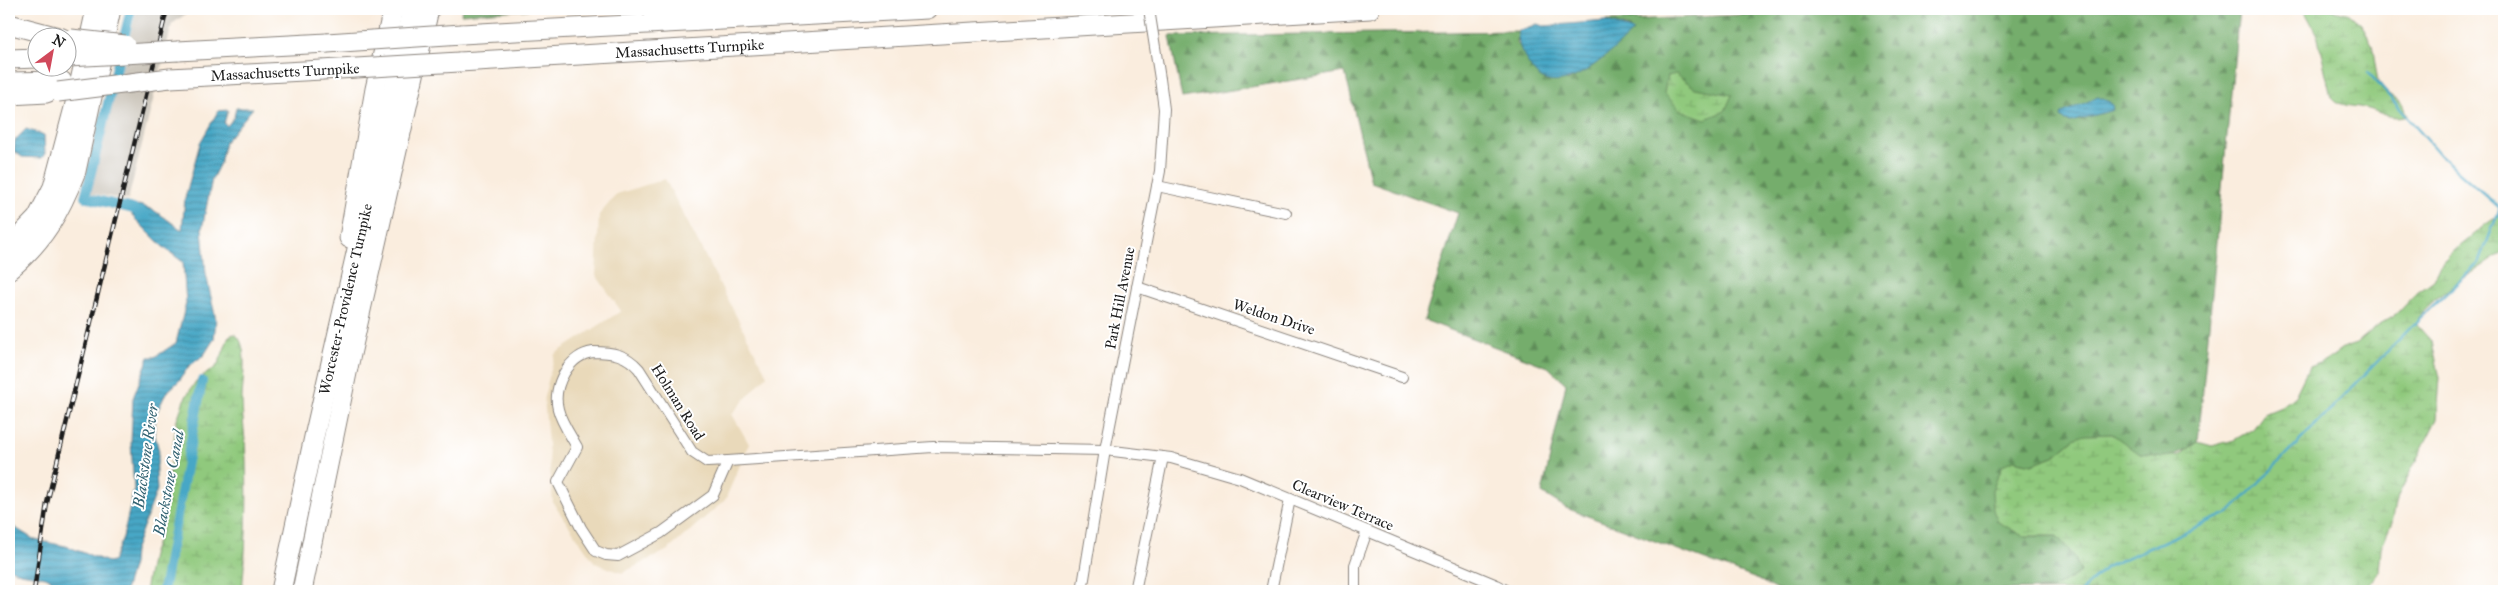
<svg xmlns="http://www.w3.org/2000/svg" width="2513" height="600" font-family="'IM FELL Great Primer',serif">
	<defs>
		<pattern id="forest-firs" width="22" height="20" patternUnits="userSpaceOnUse" patternTransform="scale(1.25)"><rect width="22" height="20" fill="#74ad6c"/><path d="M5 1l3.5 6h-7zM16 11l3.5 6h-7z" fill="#5e8c58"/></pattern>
		<pattern id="wetland-marsh" width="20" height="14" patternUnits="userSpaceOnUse" patternTransform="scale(1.25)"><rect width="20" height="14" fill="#90c97d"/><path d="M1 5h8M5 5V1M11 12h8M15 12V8" fill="none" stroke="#7cac6b"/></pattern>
		<pattern id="water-rules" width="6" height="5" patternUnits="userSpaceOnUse" patternTransform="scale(1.25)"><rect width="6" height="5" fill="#47a7c6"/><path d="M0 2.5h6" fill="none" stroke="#3a87a0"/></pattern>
	</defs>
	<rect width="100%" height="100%" fill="#fff"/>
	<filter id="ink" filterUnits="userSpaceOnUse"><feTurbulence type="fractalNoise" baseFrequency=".02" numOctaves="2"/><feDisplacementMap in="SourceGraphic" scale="10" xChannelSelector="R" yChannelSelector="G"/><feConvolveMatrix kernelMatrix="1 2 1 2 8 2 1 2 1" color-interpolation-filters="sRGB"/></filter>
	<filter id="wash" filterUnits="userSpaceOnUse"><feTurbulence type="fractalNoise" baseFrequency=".0096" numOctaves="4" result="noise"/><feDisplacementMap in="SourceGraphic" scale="20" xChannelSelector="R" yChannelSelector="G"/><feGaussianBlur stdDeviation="1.12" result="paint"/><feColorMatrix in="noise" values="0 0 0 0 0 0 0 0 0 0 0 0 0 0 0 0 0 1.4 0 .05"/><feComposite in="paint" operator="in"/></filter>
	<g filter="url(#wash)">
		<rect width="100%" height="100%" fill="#faedde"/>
		<path fill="#e9d9ba" d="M665,179L767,375L732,414L749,444L725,500L668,550L622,573L595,563L553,503L544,397L555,354L621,311L596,275L599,215L617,194Z"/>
		<path fill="#c9c3b8" d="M137,9H193L172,24L128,200L90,193Z"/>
		<g fill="url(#forest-firs)" stroke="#486444">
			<path d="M462,9H536L461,14Z"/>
			<path d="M1874,9H2239L2198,442C2181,454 2163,463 2140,454C2131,451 2120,440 2112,434L2074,439L2054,456L2032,464L2013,460L2023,536H2057L2074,556L2081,572L2053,589L1779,591L1759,580L1566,508L1542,493L1566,384L1548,367L1424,320L1458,213L1371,182L1345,72L1182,98L1170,36L1518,31L1517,44L1568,81L1629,28L1605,21Z"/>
		</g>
		<g fill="url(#wetland-marsh)" stroke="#56724c">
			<path d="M2329,9L2348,13L2361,24L2372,44L2378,82L2386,92L2402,104L2407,115C2390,121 2380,111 2364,108C2352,105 2339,107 2331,97L2317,34L2304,10Z"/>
			<path d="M1676,74L1695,88L1732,95L1725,111L1705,119L1680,110L1664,93L1667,76Z"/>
			<path d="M2504,212V251C2484,267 2421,301 2416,324L2432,342L2440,378L2437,419L2398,496L2392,522L2381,548L2379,572L2365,591H2036L2053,589L2081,572L2074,556L2057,536H2023L1998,522L1993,510L1992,490L2003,465L2013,460L2032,464L2054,456L2074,439L2085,435L2112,434L2140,454L2163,457L2180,455L2198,442L2212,446L2234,440L2253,429L2264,414L2281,407L2295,396L2309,367L2327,360L2345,347L2357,343L2378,325L2394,316L2417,292L2434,280L2443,261L2453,251L2486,224Z"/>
			<path d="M234,334C250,341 242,386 242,399C242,420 246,440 246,461C248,504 246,548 242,591H145L152,555L161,531L177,420L184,400L196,381L216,367L221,358L229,336Z"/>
		</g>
		<g fill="url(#water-rules)" stroke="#326271">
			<path d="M1605,21L1633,31C1611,52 1555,109 1530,66C1523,54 1517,46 1518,31L1537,24L1544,26Z"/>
			<path d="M2098,97L2112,103L2113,110L2071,122L2066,121L2061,117L2062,113Z"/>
			<path d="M236,108H253L225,142L220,163L212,179L202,229L206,274L216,320L214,339L204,355L188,367L180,380L166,393L156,414L154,432L159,451L156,472L157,490L134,551L133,564L125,591H69L46,577L20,573L9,568V524L35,540L66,546L108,562L113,561L123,537L134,489L131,443L133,398L149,357H155L176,343L186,303L183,262L163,247L132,216L133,209L138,205C157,209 167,220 182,230L185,198L200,143L218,111L228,110L224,123L227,126L234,117Z"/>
			<path d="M26,129L44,135L45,154L42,158L22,157L14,151L15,140Z"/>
		</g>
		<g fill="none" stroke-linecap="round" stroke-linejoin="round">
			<path stroke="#47a7c6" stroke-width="2.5" d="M2082,591L2106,567L2230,512L2423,315L2479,263L2500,208L2443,158L2368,72"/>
			<g stroke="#47a7c6" stroke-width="10">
				<path d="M131,9L85,197L133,209L145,215"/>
				<path d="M163,591L202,381"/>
			</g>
		</g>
	</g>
	<g filter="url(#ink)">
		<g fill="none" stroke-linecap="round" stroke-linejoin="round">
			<defs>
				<g id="street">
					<path d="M1157,186L1286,213"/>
					<path d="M1137,287L1402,377"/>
					<path d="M593,352C612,352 626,354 639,369L692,452L707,462L728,461L713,495L661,533L618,556L606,555L596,551L581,528L558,482L577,447C571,436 561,422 558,409C552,386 569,355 593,352Z"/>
					<path d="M728,461L933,447L1105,450L1171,458L1240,478L1497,585L1508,591"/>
					<path d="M1082,591L1105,450L1160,171L1164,109L1160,79"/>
					<path d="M1135,591L1163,457"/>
					<path d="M1271,591L1290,499"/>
					<path d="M1355,591V565L1367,531"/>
				</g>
				<g id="highway">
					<path d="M9,24L62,38"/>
					<path d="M462,34L927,9"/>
					<path d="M178,51L327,43"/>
					<path d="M9,59L38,58"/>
					<path id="s1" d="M459,62L1370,9"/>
					<path d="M170,78L322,70"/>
					<path d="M9,82L62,81"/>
					<path d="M9,95L47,93"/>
					<path d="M349,238L375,89L393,9"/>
					<path d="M9,247L37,218L53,187L74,108L96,9"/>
					<path d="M9,270C44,241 60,212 76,171L111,9"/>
					<path id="s2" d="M281,591L314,437L412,9"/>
					<path d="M302,591L349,363L429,9"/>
				</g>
			</defs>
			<use href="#street" stroke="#8b847d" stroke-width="12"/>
			<use href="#highway" stroke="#8b847d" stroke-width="21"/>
			<use href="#street" stroke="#fff" stroke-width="10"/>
			<use href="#highway" stroke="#fff" stroke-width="19"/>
			<defs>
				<path id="rail" d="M34,591L47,503L167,9"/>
			</defs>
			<use href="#rail" stroke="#1c1c1c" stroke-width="4.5"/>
			<use href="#rail" stroke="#fff" stroke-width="2.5" stroke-dasharray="8" stroke-linecap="butt"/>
			<defs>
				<path id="street-bridge" d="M1149,9L1160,79"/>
				<g id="highway-bridge">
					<path d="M71,39L125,45"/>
					<path d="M327,43L462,34"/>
					<path d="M68,57L178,51"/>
					<path d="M322,70L459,62"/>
					<path d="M58,92L170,78"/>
				</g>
			</defs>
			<use href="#street-bridge" stroke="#8b847d" stroke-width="12" stroke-linecap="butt"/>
			<use href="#highway-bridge" stroke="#8b847d" stroke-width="21" stroke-linecap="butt"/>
			<use href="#street-bridge" stroke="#fff" stroke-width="10"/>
			<use href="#highway-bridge" stroke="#fff" stroke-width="19"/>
		</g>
	</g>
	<g text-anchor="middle" stroke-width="4" stroke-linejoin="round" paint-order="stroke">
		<g font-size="15" fill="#1c1c1c" stroke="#fff">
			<text dy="5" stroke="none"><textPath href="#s1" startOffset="231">Massachusetts Turnpike</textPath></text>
			<text transform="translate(285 72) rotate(-3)" y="5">Massachusetts Turnpike</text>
			<text transform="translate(1120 298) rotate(-79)" y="5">Park Hill Avenue</text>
			<text dy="5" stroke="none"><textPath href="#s2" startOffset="299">Worcester-Providence Turnpike</textPath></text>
			<text transform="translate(1274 317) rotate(18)" y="5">Weldon Drive</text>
			<text transform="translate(678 402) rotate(58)" y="5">Holman Road</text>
			<text transform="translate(1343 505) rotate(23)" y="5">Clearview Terrace</text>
		</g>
		<g font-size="16" font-style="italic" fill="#326271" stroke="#fff">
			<text transform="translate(145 456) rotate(-82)" y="6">Blackstone River</text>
			<text transform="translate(168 483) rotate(-79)" y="6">Blackstone Canal</text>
		</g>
	</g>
	<rect width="2513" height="600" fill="none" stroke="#fff" stroke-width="30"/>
	<g transform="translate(52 52) rotate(32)"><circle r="24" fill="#ffffff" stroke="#a4a4a4"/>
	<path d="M0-4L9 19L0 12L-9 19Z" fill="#d1495b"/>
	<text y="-8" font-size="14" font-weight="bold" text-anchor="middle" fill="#1c1c1c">N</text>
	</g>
</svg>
